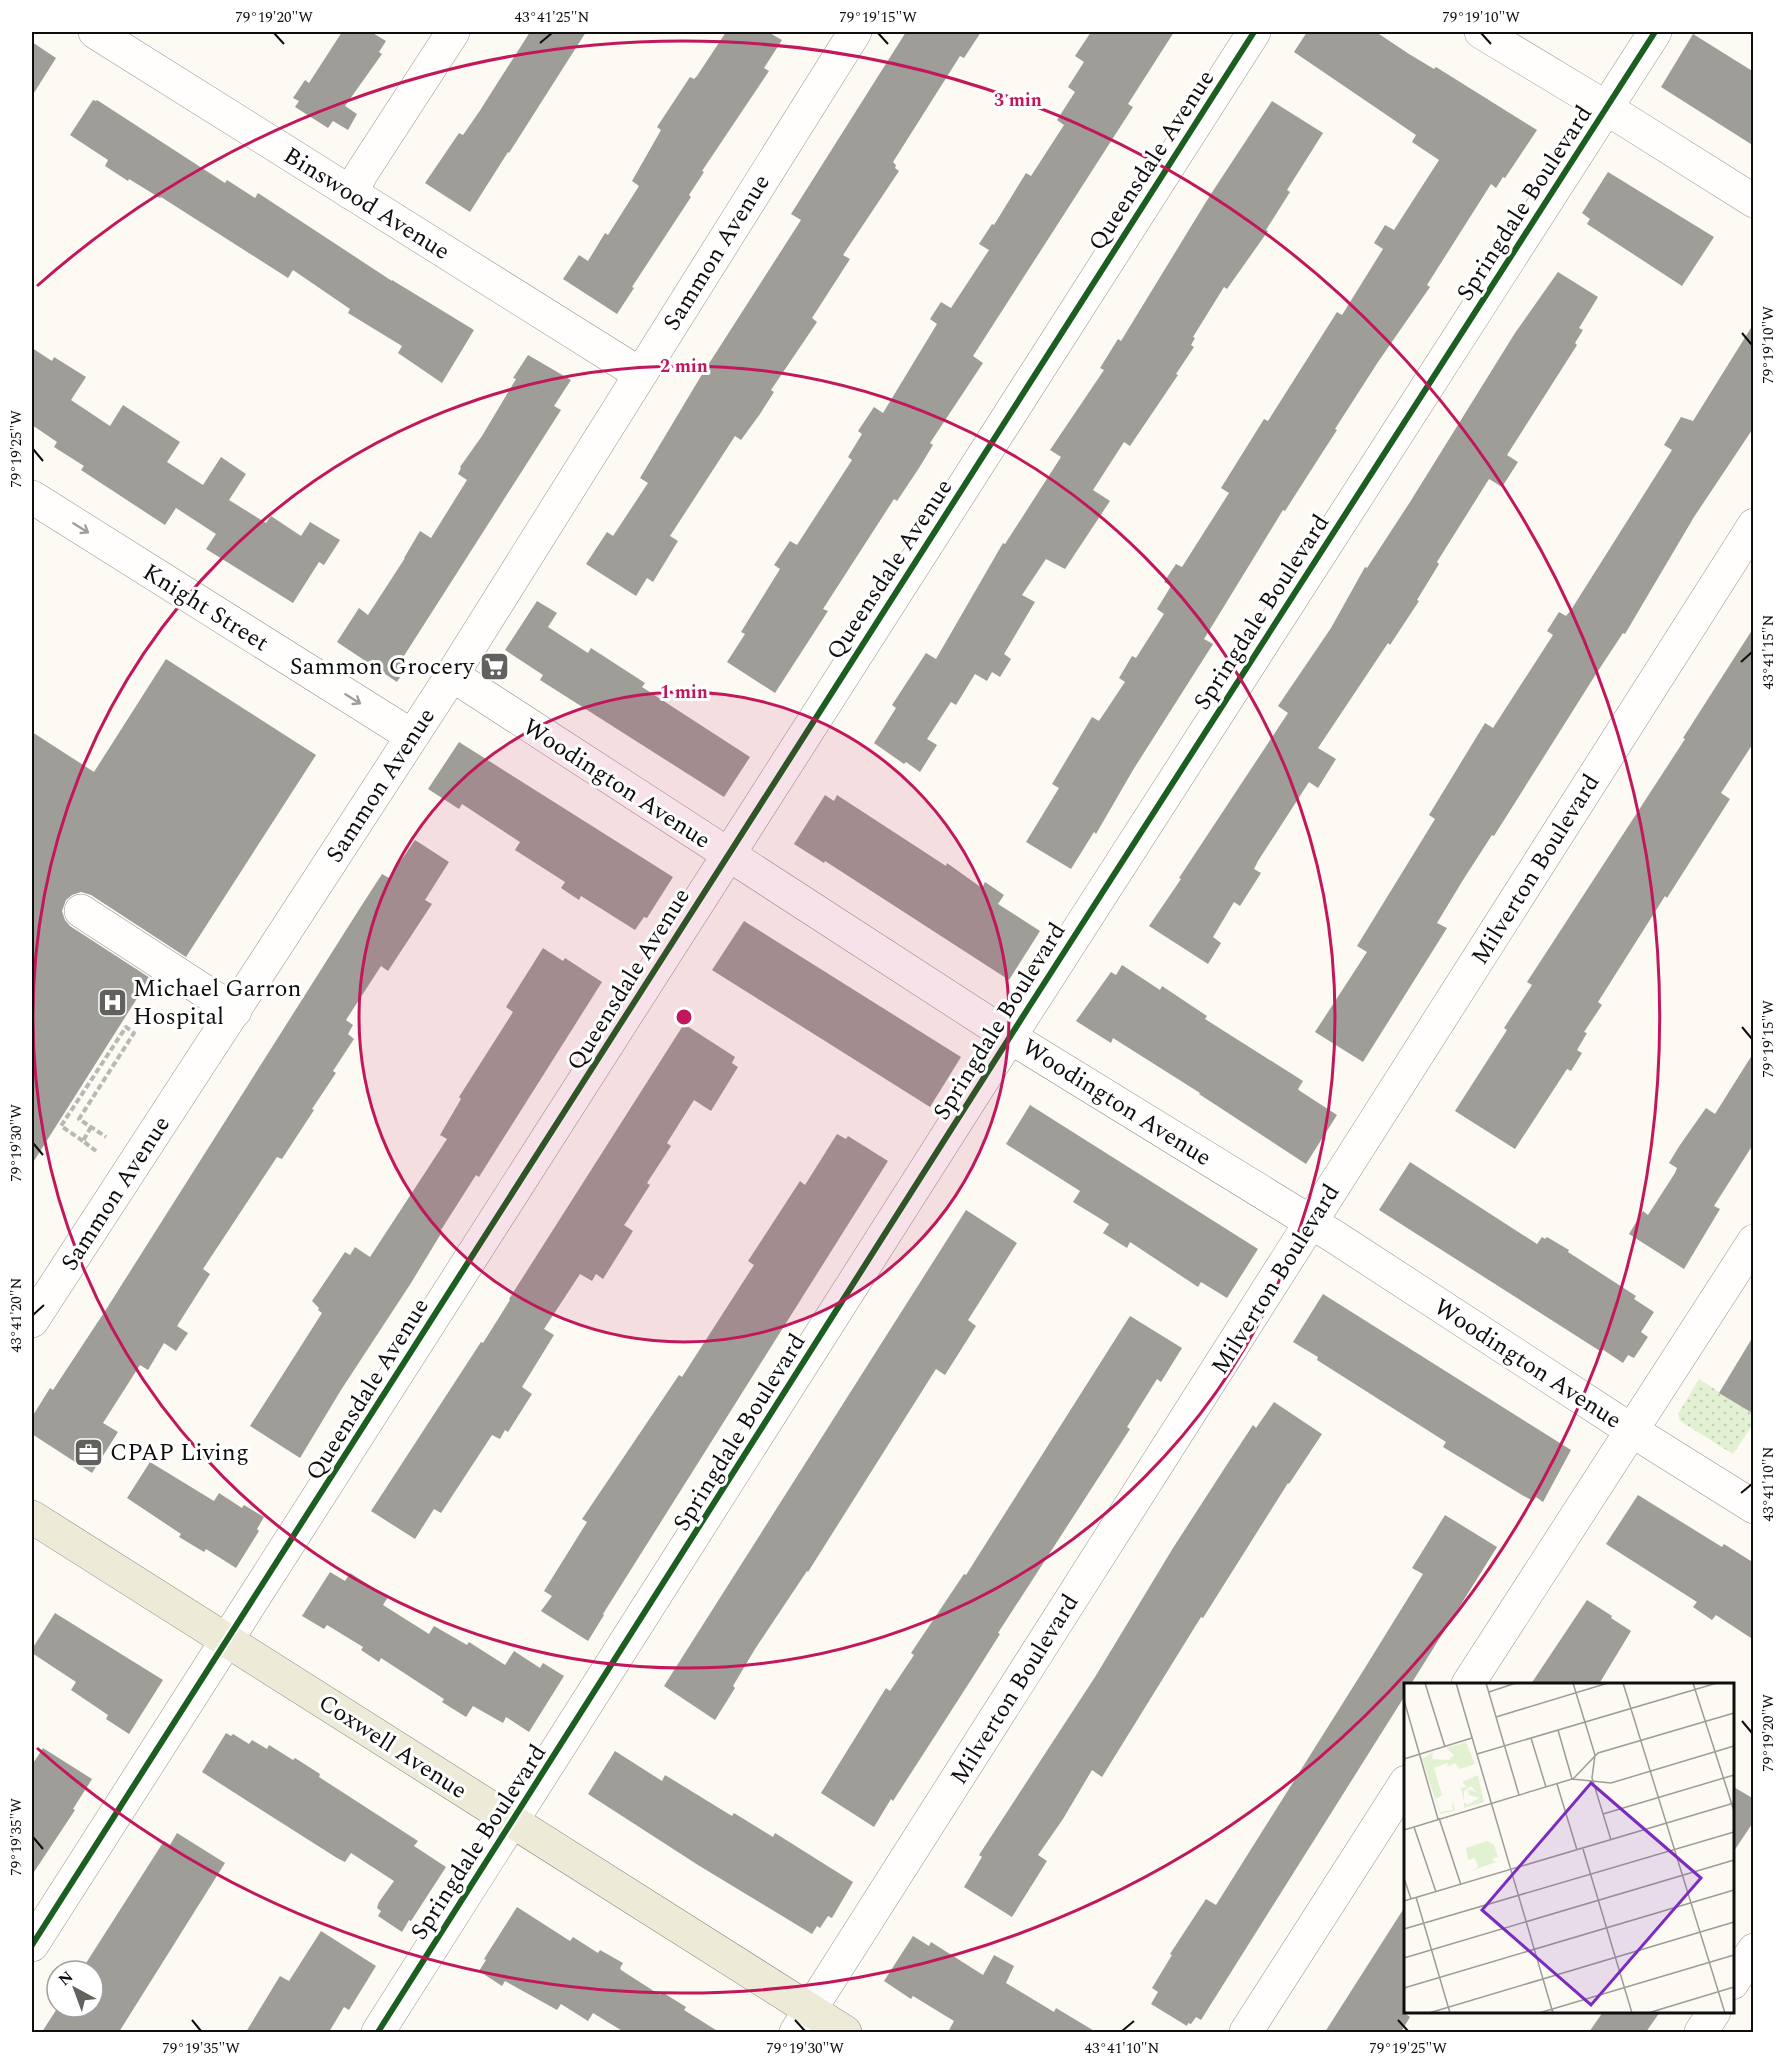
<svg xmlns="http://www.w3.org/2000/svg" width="1785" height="2064" font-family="Spectral,serif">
	<defs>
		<pattern id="grass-dots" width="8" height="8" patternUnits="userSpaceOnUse" patternTransform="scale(1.5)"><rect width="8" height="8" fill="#e2f1d2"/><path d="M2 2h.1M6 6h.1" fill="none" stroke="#c1cdb3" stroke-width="1.8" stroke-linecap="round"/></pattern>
	</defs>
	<rect width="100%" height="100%" fill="#fcfaf2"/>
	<path fill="url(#grass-dots)" d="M1699,1379L1753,1414V1424L1733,1454L1680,1421L1678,1414Z"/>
	<g fill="#9f9d98">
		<path d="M342,32H371L386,41L379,52L382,54L345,106L357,114L348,130L333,121L328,128L295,107L299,101L293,98L305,80L309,83Z"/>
		<path d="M530,32H586L509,153L508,152L470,212L425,183L459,133L463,135L479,112Z"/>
		<path d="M726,32H768L782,40L764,68L769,71L702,171L704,172L689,195L691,197L632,287L634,288L617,314L563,279L579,255L588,261L605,233L608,235L639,186L632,181L661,130L657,127L690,77L694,79L697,76Z"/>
		<path d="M906,32H981L964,58L960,56L893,162L896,165L895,168L899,171L843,255L850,259L812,318L817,322L771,390L774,392L760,414L741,440L735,436L670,536L678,541L653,582L647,578L636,596L586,564L607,532L613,536L648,483L640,478L701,376L801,220L791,214Z"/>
		<path d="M1091,32H1174L1128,104L1133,107L973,356L983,363L930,443L933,445L919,468L897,501L894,499L823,609L828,611L775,693L727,662L745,634L741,632L780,569L774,565L790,541L797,545L852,460L848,457L862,434L858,431L874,407L883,413L937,324L930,319L941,302L951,308L989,250L979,244L992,224L994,225L1026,173L1031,176L1064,125L1057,120L1075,92L1068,87L1084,62L1075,56Z"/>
		<path d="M1307,32H1376L1409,54L1434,69L1436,67L1537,130L1505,178L1503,177L1496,188L1491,184L1427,285L1430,287L1378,362L1335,429L1337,430L1324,450L1285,511L1283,510L1204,639L1213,644L1133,770L1096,834L1094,832L1071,869L1026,842L1059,788L1052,784L1092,717L1099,721L1125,682L1119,678L1132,656L1136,658L1164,614L1157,609L1171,586L1164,582L1176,564L1182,567L1229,493L1221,488L1264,419L1268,421L1337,312L1342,315L1383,249L1374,243L1385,225L1394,230L1439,160L1412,142L1416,135L1294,52Z"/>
		<path d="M1693,34L1754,72V146L1661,87Z"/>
		<path d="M32,42L56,58L32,96Z"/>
		<path d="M93,100L96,101L97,100L225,183L227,180L255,198L258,193L392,281V280L474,330L442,383L398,353L402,346L348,313L350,309L293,270L288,278L161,197L160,198L129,179L128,181L105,166L108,160L70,135Z"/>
		<path d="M1272,101L1323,133L1287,190L1290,192L1266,230L1268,231L1227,289L1224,287L1193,337L1195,338L1191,345L1194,347L1176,374L1178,375L1130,446L1124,442L1093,490L1110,501L1065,569L1046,559L1022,595L1035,602L1004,654L1011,659L1000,677L992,672L987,681L975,674L956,705L951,702L927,739L937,745L920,772L906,762L904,764L874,743L896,708L892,705L926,653L936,659L1003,543L1005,544L1061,457L1050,450L1104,370L1100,368L1118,339L1121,341L1209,197Z"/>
		<path d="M1608,172L1714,237L1682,286L1587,224L1590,219L1582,213Z"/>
		<path d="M1558,272L1598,297L1579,328L1583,330L1575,343L1577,345L1507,455L1518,462L1502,487L1489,479L1437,562L1439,564L1417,600L1419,601L1390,645L1388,643L1318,748L1336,759L1318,788L1309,782L1258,861L1254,869L1261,873L1240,906L1234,902L1213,937L1221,943L1208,964L1149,926L1181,879L1179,878L1288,713L1278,706L1331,628L1365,567L1367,568L1410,502L1515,333Z"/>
		<path d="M1754,323V427L1694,517L1625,634L1623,633L1596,674L1494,836L1492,835L1463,880L1437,923L1447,928L1363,1062L1315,1032L1367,952L1357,946L1435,819L1429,815L1485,723L1493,728L1553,635L1547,631L1559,612L1566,616L1571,610L1672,450L1664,445L1681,417L1693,421Z"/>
		<path d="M32,348L52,361L54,357L86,377L71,400L110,426L123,405L180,442L167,462L203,485L221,457L246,474L229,500L266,523L271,516L301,536L310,522L340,540L324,565L319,562L293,603L206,549L216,534L176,508L165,525L81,470L84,466L54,447L57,442L32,425Z"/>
		<path d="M528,355L571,380L554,406L561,410L402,659L408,664L397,682L337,642L359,608L368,615L405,558H404L420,531L431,538L467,480L458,474L461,468L460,467L482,436L516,379L513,378Z"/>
		<path d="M537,601L557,613L548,627L588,653L591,648L645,683L642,687L750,757L724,797L540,680L543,675L505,650Z"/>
		<path d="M1754,627V742L1721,793L1730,799L1667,898L1665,896L1598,1002L1602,1005L1584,1032L1587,1033L1577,1050L1582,1053L1571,1071L1567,1069L1515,1149L1455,1111L1507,1030L1504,1028L1532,985L1527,982L1685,739L1683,738Z"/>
		<path d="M166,659L316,755L186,957L91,895L81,892L72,895L66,900L62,911L65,920L70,926L150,978L32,1164V732L94,772Z"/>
		<path d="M459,742L673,877L647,918L644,917L635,930L581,896L579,900L561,888L565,882L515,850L520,842L462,804L459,809L428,789Z"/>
		<path d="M825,795L834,801L837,795L946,866L947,863L982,888L985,882L1004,895L998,904L1040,931L1009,980L825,861L824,863L794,844Z"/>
		<path d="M415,840L449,862L425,900L432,904L388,971L381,966L346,1020L353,1025L348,1034L354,1039L333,1071L336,1073L312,1109L314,1110L282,1159L277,1157L203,1269L210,1274L177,1326L188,1333L176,1351L164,1343L148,1370L140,1365L103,1423L118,1432L92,1473L32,1434V1417L50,1388L53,1390L107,1308L360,908L382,874L389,878Z"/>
		<path d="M744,921L961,1057L930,1107L712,970Z"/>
		<path d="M543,948L563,961L565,958L602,982L479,1177L476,1175L441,1230L442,1232L411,1283L341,1390L300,1458L250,1426L322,1313L318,1310L319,1308L312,1301L345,1252L350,1255L355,1247L370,1257L447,1139L440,1135L461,1099L459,1097L513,1012L506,1007Z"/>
		<path d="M1122,965L1160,990L1162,986L1207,1016L1205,1019L1303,1081L1298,1089L1300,1091L1337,1115L1306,1164L1199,1094L1200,1093L1113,1038L1111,1043L1076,1021L1111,972L1116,975Z"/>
		<path d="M684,1024L735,1057L732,1063L738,1067L711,1111L694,1100L667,1143L671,1146L647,1183L650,1185L627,1221L624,1225L633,1231L603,1279L596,1274L592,1281L580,1274L544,1329L554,1335L522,1387L532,1394L508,1432L505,1430L500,1439L492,1435L441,1513L434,1509L415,1539L371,1511L481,1342L483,1343L510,1300L509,1299Z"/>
		<path d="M1754,1052V1143L1714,1206L1720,1209L1684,1269L1629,1234L1643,1211L1648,1215L1675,1173L1677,1168L1669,1163L1680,1145L1706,1108L1715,1114Z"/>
		<path d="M1030,1105L1258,1249L1227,1298L1201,1282L1198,1287L1130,1242L1127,1248L1103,1233L1109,1224L1073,1202L1080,1191L1006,1144Z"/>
		<path d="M837,1134L846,1139L848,1136L888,1161L603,1614L604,1615L588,1641L541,1611L552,1596L544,1591L587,1522L582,1519L679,1375L682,1377L754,1265L748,1261L800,1181L805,1185Z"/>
		<path d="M1410,1162L1537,1244L1542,1237L1545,1239L1547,1237L1569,1250L1568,1252L1636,1296L1634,1299L1654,1312L1641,1332L1648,1337L1634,1358L1628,1355L1623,1363L1602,1349L1600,1351L1379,1210Z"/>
		<path d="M966,1210L1017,1243L968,1320L976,1326L945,1375L936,1369L808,1572L807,1571L755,1649L733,1686L735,1688L715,1720L664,1686Z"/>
		<path d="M1323,1294L1571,1450L1543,1502L1536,1497L1533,1501L1522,1495L1443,1447L1446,1442L1317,1360L1318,1357L1293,1342Z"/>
		<path d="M1130,1316L1182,1348L1161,1382L1157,1379L1127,1427L1130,1429L998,1633L1000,1634L971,1680L893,1801L891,1799L874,1827L821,1793L886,1688L890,1691L914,1655L911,1653L964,1574L966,1575Z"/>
		<path d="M1754,1335V1414L1719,1393Z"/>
		<path d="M1274,1402L1322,1434L1289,1484L1288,1483L1203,1618L1201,1617L1102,1777L1092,1770L1063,1819L1038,1855L1047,1861L1012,1917L964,1887L982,1857L979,1855L1095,1677L1173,1548L1226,1466L1253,1425L1256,1428Z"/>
		<path d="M150,1462L214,1501L219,1493L242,1508L244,1505L264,1517L257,1529L259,1531L236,1568L206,1549L204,1552L179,1537L181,1534L127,1498Z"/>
		<path d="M1638,1495L1722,1547L1724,1544L1754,1563V1640L1716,1615L1712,1620L1693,1607L1697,1602L1606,1544Z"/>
		<path d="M1445,1515L1497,1547L1411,1684H1406V1694L1201,2020L1196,2017L1191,2024L1188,2023L1187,2026L1151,2004L1158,1992L1152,1988L1172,1955L1170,1954L1206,1899L1216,1905L1363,1671L1423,1574L1412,1568Z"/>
		<path d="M330,1572L345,1581L350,1573L388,1597L383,1605L429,1634L434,1626L467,1645L469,1642L505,1665L514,1651L540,1668L543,1663L564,1676L529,1732L506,1717L503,1723L473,1706L466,1717L442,1702L444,1699L381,1658L379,1662L361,1650L363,1647L327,1625L324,1629L302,1616Z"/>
		<path d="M1587,1600L1612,1616L1611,1618L1631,1631L1599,1684H1531Z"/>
		<path d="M55,1613L163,1680L129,1734L106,1719L108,1715L71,1690L76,1682L32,1653V1649Z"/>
		<path d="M226,1733L231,1736L233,1734L249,1744L252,1740L267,1749L269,1745L293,1760L295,1758L320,1774L319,1777L418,1841L414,1846L446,1867L411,1921L409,1920L402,1932L378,1916L381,1911L377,1908L379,1902L394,1881L351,1853L345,1862L337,1858L202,1772Z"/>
		<path d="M43,1748L92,1779L73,1809L75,1810L32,1875V1765Z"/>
		<path d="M615,1751L662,1781L665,1775L732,1816L734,1813L773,1837L775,1833L853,1882L832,1918L828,1916L820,1928L817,1926L812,1934L698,1865L588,1794Z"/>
		<path d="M1732,1786L1754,1799V1821L1732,1854Z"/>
		<path d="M177,1833L225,1863L119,2032H42L58,2007H93V1971H81L164,1841L170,1845Z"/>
		<path d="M1406,1905V2014L1410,2017L1401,2032H1325Z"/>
		<path d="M517,1907L570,1941L573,1937L598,1953L600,1950L623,1963L620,1968L621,1970L660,1995L662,1992L686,2007L684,2010L719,2032H624L593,2013L588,2021L561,2004L557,2010L505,1981L502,1986L479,1971L486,1960L484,1959Z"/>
		<path d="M321,1931L376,1966L349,2010L344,2007L329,2032H246L280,1976L289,1981Z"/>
		<path d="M913,1936L929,1946L931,1942L983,1975L994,1955L1014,1966L1006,1983L1054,2012L1056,2008L1096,2032H948L954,2021L913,1996L911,1999L884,1981Z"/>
		<path d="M1603,2012H1660L1646,2032H1589Z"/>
	</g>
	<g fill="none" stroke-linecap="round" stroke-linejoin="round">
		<defs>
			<g id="minor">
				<path d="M95,32L640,374"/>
				<path d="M1481,32L1587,96L1754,201"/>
				<path d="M351,193L361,174L453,32"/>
				<path d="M32,497L412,736"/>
				<path d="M452,675L1010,1037L1335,1237L1631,1430L1754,1507"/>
				<path d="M81,911L235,1011"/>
				<path d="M32,1321L452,675L855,32"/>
				<path d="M1468,1684L1754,1241"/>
				<path d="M32,1945L1254,32"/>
				<path d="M1732,1983L1754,1950"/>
				<path d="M378,2032L1027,1010L1655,32"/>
				<path d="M796,2032L1754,525"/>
				<path d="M1246,2032L1406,1782"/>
				<path d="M1701,2032L1714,2012"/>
			</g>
			<path id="major" d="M32,1517L845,2032"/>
		</defs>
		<use href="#minor" stroke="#959491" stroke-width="34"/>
		<use href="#major" stroke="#82827e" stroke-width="34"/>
		<g stroke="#b8b8b6" stroke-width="4" stroke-dasharray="6 3" stroke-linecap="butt">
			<path d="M91,1127L83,1141L96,1151"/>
			<path d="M83,1141L61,1126L126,1027L134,1033L79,1119L106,1137"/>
		</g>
		<use href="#minor" stroke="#fffefd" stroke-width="33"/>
		<use href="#major" stroke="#edead8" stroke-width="33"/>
		<defs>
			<g id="cycleway">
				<path d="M32,1945L1254,32"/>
				<path d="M378,2032L1027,1010L1655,32"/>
			</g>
		</defs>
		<use href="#cycleway" stroke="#fff" stroke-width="10"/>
		<use href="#cycleway" stroke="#1b5e20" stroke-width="6"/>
	</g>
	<defs><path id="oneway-shaft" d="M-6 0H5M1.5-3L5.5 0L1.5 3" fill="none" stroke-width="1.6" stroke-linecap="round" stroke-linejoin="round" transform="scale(1.5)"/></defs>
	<g stroke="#9f9e9d">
		<use href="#oneway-shaft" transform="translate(81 528) rotate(32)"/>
		<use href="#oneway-shaft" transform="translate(353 699) rotate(32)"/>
	</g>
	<path fill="none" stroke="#0e0e0e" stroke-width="2" d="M274,33L284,44M878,33L888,44M1481,33L1491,44M540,43L552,33M1742,333L1752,345M33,449L43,461M1741,662L1752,652M1742,1027L1752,1039M33,1143L43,1155M33,1315L44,1305M1741,1493L1752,1484M1742,1721L1752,1733M33,1837L43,1849M192,2020L201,2031M795,2020L805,2031M1398,2020L1408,2031M1122,2031L1134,2021"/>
	<circle cx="684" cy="1017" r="325" fill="#c2185b" fill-opacity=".12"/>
	<g fill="none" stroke="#c2185b" stroke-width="3">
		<circle cx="684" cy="1017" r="325"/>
		<circle cx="684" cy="1017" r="651"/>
		<path d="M37 286A976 976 0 1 1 37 1748"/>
	</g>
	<defs>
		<symbol id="supermarket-square" viewBox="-11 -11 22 22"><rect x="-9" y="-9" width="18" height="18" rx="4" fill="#61615e" stroke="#fff"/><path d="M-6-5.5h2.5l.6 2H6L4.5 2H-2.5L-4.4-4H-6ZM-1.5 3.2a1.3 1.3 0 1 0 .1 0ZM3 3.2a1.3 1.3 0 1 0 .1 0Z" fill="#fff"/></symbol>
		<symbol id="hospital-square" viewBox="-11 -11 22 22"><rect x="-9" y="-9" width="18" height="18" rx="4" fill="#61615e" stroke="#fff"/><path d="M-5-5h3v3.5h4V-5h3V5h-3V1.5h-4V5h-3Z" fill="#fff"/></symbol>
		<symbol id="office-square" viewBox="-11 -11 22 22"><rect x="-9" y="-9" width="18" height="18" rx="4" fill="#61615e" stroke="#fff"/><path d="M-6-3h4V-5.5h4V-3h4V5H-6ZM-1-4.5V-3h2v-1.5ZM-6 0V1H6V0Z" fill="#fff"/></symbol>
	</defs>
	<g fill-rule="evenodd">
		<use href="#supermarket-square" x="478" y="650" width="33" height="33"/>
		<use href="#hospital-square" x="96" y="986" width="33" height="33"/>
		<use href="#office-square" x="72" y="1436" width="33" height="33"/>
	</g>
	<g text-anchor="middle" stroke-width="6" stroke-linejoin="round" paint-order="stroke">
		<g font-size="24" fill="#0e0e0e" stroke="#fff">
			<text transform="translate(1151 160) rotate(-57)" y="8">Queensdale Avenue</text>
			<text transform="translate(367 203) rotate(32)" y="8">Binswood Avenue</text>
			<text transform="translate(1524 203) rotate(-57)" y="8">Springdale Boulevard</text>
			<text transform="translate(716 252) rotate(-58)" y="8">Sammon Avenue</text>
			<text transform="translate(889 569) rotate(-57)" y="8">Queensdale Avenue</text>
			<text transform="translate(206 607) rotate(32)" y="8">Knight Street</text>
			<text transform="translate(1261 612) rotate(-57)" y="8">Springdale Boulevard</text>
			<text transform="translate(617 783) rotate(33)" y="8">Woodington Avenue</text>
			<text transform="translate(380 785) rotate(-57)" y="8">Sammon Avenue</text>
			<text transform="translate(1535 869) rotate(-58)" y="8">Milverton Boulevard</text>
			<text transform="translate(628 979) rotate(-58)" y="8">Queensdale Avenue</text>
			<text transform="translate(999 1021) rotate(-58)" y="8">Springdale Boulevard</text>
			<text transform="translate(1117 1102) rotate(32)" y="8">Woodington Avenue</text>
			<text transform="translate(115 1193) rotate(-57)" y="8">Sammon Avenue</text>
			<text transform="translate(1275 1279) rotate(-58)" y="8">Milverton Boulevard</text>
			<text transform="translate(1528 1363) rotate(33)" y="8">Woodington Avenue</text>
			<text transform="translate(367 1389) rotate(-58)" y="8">Queensdale Avenue</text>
			<text transform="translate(739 1432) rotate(-58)" y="8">Springdale Boulevard</text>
			<text transform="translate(1014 1689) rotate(-58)" y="8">Milverton Boulevard</text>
			<text transform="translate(393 1746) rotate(33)" y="8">Coxwell Avenue</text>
			<text transform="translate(478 1842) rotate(-57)" y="8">Springdale Boulevard</text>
		</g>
		<g font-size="24" fill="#0e0e0e" stroke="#fff" text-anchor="start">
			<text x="474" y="674" text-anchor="end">Sammon Grocery</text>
			<text x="133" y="996">Michael Garron<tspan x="133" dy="28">Hospital</tspan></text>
			<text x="110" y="1460">CPAP Living</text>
		</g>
	</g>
	<g transform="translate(1404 1683)">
		<rect width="330" height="330" fill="#fcfaf2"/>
		<path d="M62,59L71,81L56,86L51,80L43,84L44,80L30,85L38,112L32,116L36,129L49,127L48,119L51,125L50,128L36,131L18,76L29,69L28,76L45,77L50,72L42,65ZM74,92L80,119L60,125V119L63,122L76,115L65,112L64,106L73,110L67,103L60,108V118L57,105L63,104L58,99ZM83,158L90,162L94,174L87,176L92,179L67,188L74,184L71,175L64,177L62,165Z" fill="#e2f1d2"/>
		<path fill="none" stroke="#9d9c97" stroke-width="1.5" d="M21,0L41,64M52,0L149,330M82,0L115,112M169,0L191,72L188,95L207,157M219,0L321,330M289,0L330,128M85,9L112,0M0,17L34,136M92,34L204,0M154,47L168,96M127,55L142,104M73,71L313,0M0,76L68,55M169,96L194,70L330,30M153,101L173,167M199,131L330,92M35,135L57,202M10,144L32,209M0,147L168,96L207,100L330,63M179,166L228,330M0,195L7,216M12,214L46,330M0,218L330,120M0,246L330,149M0,275L330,177M0,305L330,207M25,330L330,239M135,330L330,272M244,330L330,304"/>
		<path fill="#7b2cbf" fill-opacity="0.15" stroke="#7b2cbf" stroke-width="3" d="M187,100L297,195L187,322L78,227Z"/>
		<rect width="330" height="330" fill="none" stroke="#0e0e0e" stroke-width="3"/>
	</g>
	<circle cx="684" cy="1017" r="9" fill="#c2185b" stroke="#fff" stroke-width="3"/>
	<g font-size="18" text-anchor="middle" font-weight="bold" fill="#c2185b" stroke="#fff" stroke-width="6" stroke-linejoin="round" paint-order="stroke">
		<text x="1018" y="106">3 min</text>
		<text x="684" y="372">2 min</text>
		<text x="684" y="698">1 min</text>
	</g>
	<rect width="1785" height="2064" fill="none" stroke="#ffffff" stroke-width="66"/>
	<g transform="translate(75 1989) rotate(319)"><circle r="28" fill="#ffffff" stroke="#9f9f9f" stroke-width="1.5"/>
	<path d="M0-4.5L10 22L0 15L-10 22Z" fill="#61615e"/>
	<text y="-9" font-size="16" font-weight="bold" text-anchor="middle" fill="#0e0e0e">N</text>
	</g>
	<rect x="33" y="33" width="1719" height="1998" fill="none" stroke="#0e0e0e" stroke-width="2"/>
	<g font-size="15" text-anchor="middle" fill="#0e0e0e">
		<text x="274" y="22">79°19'20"W</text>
		<text x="552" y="22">43°41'25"N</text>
		<text x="878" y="22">79°19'15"W</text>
		<text x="1481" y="22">79°19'10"W</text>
		<text transform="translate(1768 345) rotate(-90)" y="5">79°19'10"W</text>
		<text transform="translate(16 449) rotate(-90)" y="5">79°19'25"W</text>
		<text transform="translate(1768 652) rotate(-90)" y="5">43°41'15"N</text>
		<text transform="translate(1768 1039) rotate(-90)" y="5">79°19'15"W</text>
		<text transform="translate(16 1143) rotate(-90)" y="5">79°19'30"W</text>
		<text transform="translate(16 1315) rotate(-90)" y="5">43°41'20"N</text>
		<text transform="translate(1768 1484) rotate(-90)" y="5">43°41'10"N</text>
		<text transform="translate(1768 1733) rotate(-90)" y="5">79°19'20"W</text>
		<text transform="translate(16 1837) rotate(-90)" y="5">79°19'35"W</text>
		<text x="201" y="2053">79°19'35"W</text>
		<text x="805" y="2053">79°19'30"W</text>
		<text x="1122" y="2053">43°41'10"N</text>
		<text x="1408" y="2053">79°19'25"W</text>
	</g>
</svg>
